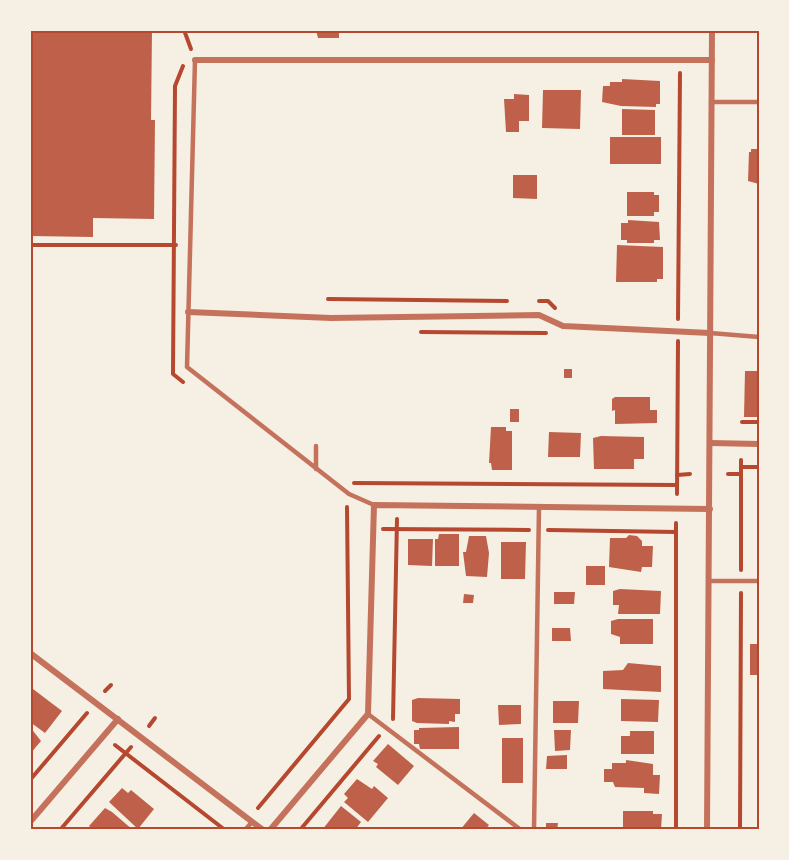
<svg xmlns="http://www.w3.org/2000/svg" width="789" height="860" font-family="Rubik,sans-serif">
	<rect width="100%" height="100%" fill="#f6efe4"/>
	<g fill="#bf614a">
		<path d="M30,30H152L151,120H155L154,219L93,218V237L30,236Z"/>
		<path d="M316,30H339V38H318Z"/>
		<path d="M622,79L660,81V104H656V107L621,106L602,102L603,86H610V82H622Z"/>
		<path d="M543,90H581L580,129L542,128Z"/>
		<path d="M514,94L529,95V121H519V132H506L504,99H514Z"/>
		<path d="M622,109L655,110V135H622Z"/>
		<rect x="610" y="137" width="51" height="27"/>
		<path d="M751,149H759V184L748,181L749,152H751Z"/>
		<path d="M513,175H537V199L513,198Z"/>
		<path d="M627,192H654V195H659V212H654V216H627Z"/>
		<path d="M628,220L659,222L660,240H654V243H627V240H621V223H628Z"/>
		<path d="M617,245L663,247V279H657V282H616Z"/>
		<rect x="564" y="369" width="8" height="9"/>
		<path d="M745,371H759V417H744Z"/>
		<path d="M615,397H650V410H657V423L615,424V410L612,411V399Z"/>
		<rect x="510" y="409" width="9" height="13"/>
		<path d="M491,427H506V431H512V470H492L491,463H489Z"/>
		<path d="M549,432L581,433L580,457H548Z"/>
		<path d="M601,436L644,437V459H634V469H594L593,438Z"/>
		<path d="M439,534H459V566H435V539H438Z"/>
		<path d="M629,535L637,536L642,541V546H653L652,567H642L641,572L609,567L610,538H626Z"/>
		<path d="M469,536H486L489,553L487,577L466,576L463,552H466Z"/>
		<path d="M408,539H433L432,566L408,565Z"/>
		<path d="M501,542H526L525,579H501Z"/>
		<rect x="586" y="566" width="19" height="19"/>
		<path d="M620,589L661,591L660,614H618L619,605H613V591Z"/>
		<path d="M554,592H575L574,604H554Z"/>
		<path d="M464,594L474,595L473,603H463Z"/>
		<path d="M618,619H653V644H620V637L611,634V621Z"/>
		<path d="M552,628H570L571,641H552Z"/>
		<rect x="750" y="644" width="9" height="31"/>
		<path d="M628,663L661,666V692L603,689V671L623,670Z"/>
		<path d="M33,689L62,711L45,733L30,722V693Z"/>
		<path d="M418,698L460,699V714H455V722L449,721V724L417,723L412,721V700Z"/>
		<path d="M621,699L659,700L658,722L621,721Z"/>
		<path d="M553,701H579L578,723H553Z"/>
		<path d="M498,705H521V724L499,725Z"/>
		<path d="M30,727L41,741L30,754Z"/>
		<path d="M459,727V749H420L419,744H414V730H419V728Z"/>
		<path d="M554,730H571L570,750L555,751Z"/>
		<path d="M630,731H654V754H621V736H630Z"/>
		<rect x="502" y="738" width="21" height="45"/>
		<path d="M388,744L414,766L398,785L376,767L378,764L373,761Z"/>
		<path d="M567,755V769H546L547,756Z"/>
		<path d="M626,760L653,764V775H660L659,794L644,793V788L615,787L613,782H604V769H612V763H626Z"/>
		<path d="M357,779L372,789L374,786L388,798L368,822L344,802L348,798L344,794Z"/>
		<path d="M122,788L128,793L131,790L154,809L138,829L109,802Z"/>
		<path d="M341,806L361,822L355,830H322Z"/>
		<path d="M105,808L112,812L133,830H94L89,826Z"/>
		<path d="M623,811H653V814H662L661,830H623Z"/>
		<path d="M474,813L489,825L485,830H460Z"/>
		<path d="M546,823H558L557,830H546Z"/>
	</g>
	<g fill="none" stroke-linecap="round" stroke-linejoin="round">
		<g stroke="#b5482f" stroke-width="4">
			<path d="M184,30L191,49"/>
			<path d="M183,66L175,86L173,374L183,382"/>
			<path d="M30,245H176"/>
			<path d="M328,299L507,301"/>
			<path d="M539,301H548L555,308"/>
			<path d="M678,319L680,73"/>
			<path d="M421,332L546,333"/>
			<path d="M742,422H759"/>
			<path d="M741,460V570"/>
			<path d="M742,467H759"/>
			<path d="M728,474H741"/>
			<path d="M677,475L690,474"/>
			<path d="M354,483L677,485"/>
			<path d="M677,494L678,341"/>
			<path d="M383,529L529,530"/>
			<path d="M548,530L676,532"/>
			<path d="M105,691L111,685"/>
			<path d="M393,719L397,519"/>
			<path d="M149,726L155,718"/>
			<path d="M115,745L225,830"/>
			<path d="M30,780L87,713"/>
			<path d="M258,808L349,699L347,507"/>
			<path d="M60,830L131,747"/>
			<path d="M300,830L379,736"/>
			<path d="M676,830V523"/>
			<path d="M740,830L741,593"/>
		</g>
		<g stroke="#c5725c" stroke-width="4.5">
			<path d="M195,60L187,367L349,494L374,505"/>
			<path d="M711,102H759"/>
			<path d="M710,333L759,337"/>
			<path d="M316,446V469"/>
			<path d="M709,581H759"/>
			<path d="M368,714L521,830"/>
			<path d="M245,830L252,822"/>
			<path d="M534,830L539,507"/>
		</g>
		<g stroke="#c5725c" stroke-width="6">
			<path d="M195,60H712"/>
			<path d="M188,312L331,318L539,315L563,326L710,333"/>
			<path d="M710,443L759,444"/>
			<path d="M30,653L263,830"/>
			<path d="M30,822L118,719"/>
			<path d="M270,830L368,714L374,505L710,509"/>
			<path d="M707,830L712,30"/>
		</g>
	</g>
	<rect width="789" height="860" fill="none" stroke="#f6efe4" stroke-width="63"/>
	<rect x="32" y="32" width="726" height="796" fill="none" stroke="#b5482f" stroke-width="2"/>
</svg>
